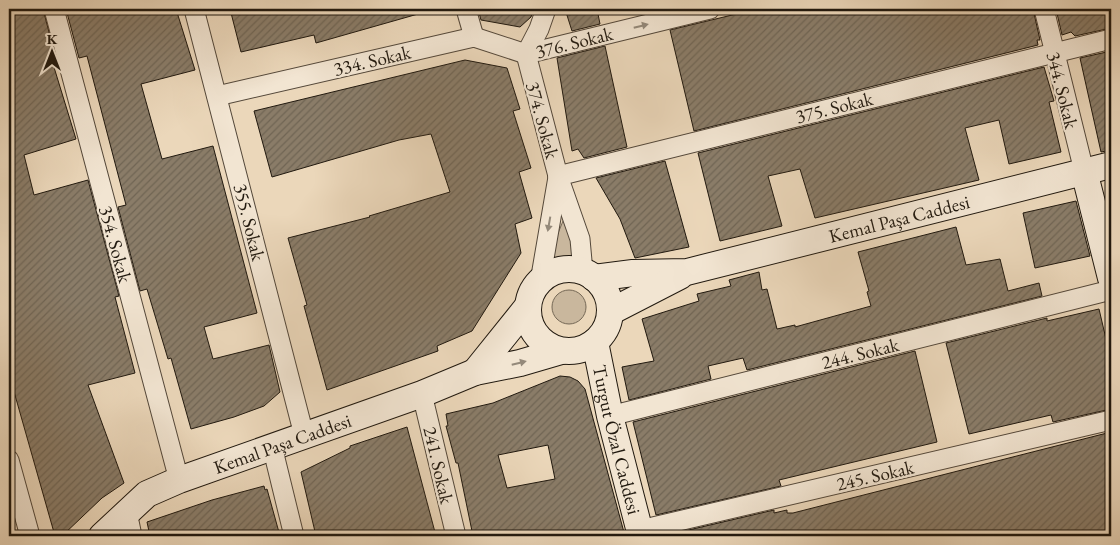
<svg xmlns="http://www.w3.org/2000/svg" width="1120" height="545" font-family="'EB Garamond',serif">
	<defs>
		<pattern id="building-hatch" width="6" height="6" patternUnits="userSpaceOnUse" patternTransform="scale(1.25)"><rect width="6" height="6" fill="#8a7c68"/><path d="M-1 1l2-2M0 6l6-6M5 7l2-2" fill="none" stroke="#706554"/></pattern>
	</defs>
	<rect width="100%" height="100%" fill="#ebd7ba"/>
	<filter id="stains"><feTurbulence type="fractalNoise" baseFrequency=".004" numOctaves="4"/><feColorMatrix values="0 0 0 0 .2 0 0 0 0 .09 0 0 0 0 .02 0 0 0 .5 -.17"/></filter>
	<radialGradient id="worn" r=".72"><stop offset=".6" stop-color="#630" stop-opacity="0"/><stop offset="1" stop-color="#630" stop-opacity=".3"/></radialGradient>
	<g fill="#c9b79d" stroke="#756856">
		<path d="M565,216L584,263L570,264L549,270L546,263Z"/>
		<circle cx="569" cy="307" r="17"/>
	</g>
	<g fill="url(#building-hatch)" stroke="#21190f" fill-rule="evenodd">
		<path d="M9,9H43L57,63L53,64L76,139L24,155L34,195L88,180L119,296L115,297L135,373L88,385L124,483L102,498L62,536H55L9,374Z"/>
		<path d="M66,9H176L195,70L141,84L162,159L213,146L257,313L204,327L213,359L269,345L280,392L264,406L234,417L191,429L171,358L168,359L147,289L140,291L118,207L126,205L87,56L79,58Z"/>
		<path d="M230,9H417L418,14L316,43L314,35L241,52Z"/>
		<path d="M478,9H534L531,17L520,27L481,20Z"/>
		<path d="M565,9H597L600,24L572,31Z"/>
		<path d="M757,9H1033L1040,40H1037L1038,45L694,131L670,30Z"/>
		<path d="M1056,9H1111V28L1075,36L1071,32L1062,35Z"/>
		<path d="M605,46L627,147L584,158L578,149L572,151L557,58Z"/>
		<path d="M1111,51V150L1101,152L1080,58Z"/>
		<path d="M465,60L507,68L520,109L513,111L531,168L519,172L532,218L515,224L521,253L472,331L437,346L438,351L327,390L304,306L307,305L288,238L370,217L369,216L450,192L431,134L399,140L272,177L254,111Z"/>
		<path d="M1044,67L1054,101L1049,102L1061,152L1009,164L999,120L965,128L979,180L815,218L800,169L768,176L782,226L720,241L698,153Z"/>
		<path d="M665,161L689,247L635,258L620,219L596,178Z"/>
		<path d="M1076,201L1090,256L1035,268L1023,213Z"/>
		<path d="M956,227L966,265L1000,259L1008,291L1039,283L1042,296L747,370L743,358L708,366L711,379L629,400L622,367L654,361L642,319L699,301L697,294L731,286L729,280L759,272L762,290L767,289L777,329L795,325V327L871,306L867,292L869,291L858,252Z"/>
		<path d="M1099,309L1106,339L1111,337V409L1053,422L1051,415L969,434L946,343L1047,318V321Z"/>
		<path d="M915,351L937,442L779,480L781,486L656,515L633,422Z"/>
		<path d="M560,376L570,377L578,381L585,389L625,536H473L458,463H456L446,426H448L446,414L493,403ZM548,445L555,479L507,488L498,455Z"/>
		<path d="M407,427L436,536H316L301,472L350,448V446Z"/>
		<path d="M1111,432V536H663L774,510V513L787,510V513H793Z"/>
		<path d="M264,486L265,490L267,489L280,536H150L147,522L212,500Z"/>
	</g>
	<g fill="none" stroke-linecap="round" stroke-linejoin="round">
		<defs>
			<g id="street">
				<path d="M54,9L179,480"/>
				<path d="M194,9L304,435"/>
				<path d="M466,9L474,37"/>
				<path d="M546,9L539,29L526,54L558,176L580,239L583,272"/>
				<path d="M1044,9L1084,171"/>
				<path d="M217,96L474,37L526,54L710,9"/>
				<path d="M558,176L1111,39"/>
				<path d="M534,290L541,276L558,177"/>
				<path d="M422,394L456,536"/>
				<path d="M610,416L1111,290"/>
				<path d="M272,446L294,536"/>
				<path d="M9,460L30,536"/>
				<path d="M127,512L132,536"/>
				<path d="M640,530L1111,420"/>
			</g>
			<g id="secondary">
				<path d="M1084,171L1111,278"/>
				<circle cx="569" cy="310" r="41"/>
				<path id="s1" d="M594,278L633,273L687,272L1111,165"/>
				<path d="M610,312L680,276"/>
				<path id="s2" d="M595,342L610,416L641,536"/>
				<path d="M475,372L528,306"/>
				<path id="s3" d="M102,536L147,494L179,480L422,394L475,372L520,363L561,351"/>
			</g>
		</defs>
		<use href="#street" stroke="#54483a" stroke-width="21"/>
		<use href="#secondary" stroke="#21190f" stroke-width="28"/>
		<use href="#street" stroke="#f2e5d2" stroke-width="19"/>
		<use href="#secondary" stroke="#f2e5d2" stroke-width="26"/>
	</g>
	<defs><path id="oneway-solid" d="M-6-.8H1V-3.2L6.5 0L1 3.2V.8H-6Z" transform="scale(1.25)"/></defs>
	<g fill="#94897a">
		<use href="#oneway-solid" transform="translate(641 26) rotate(-14)"/>
		<use href="#oneway-solid" transform="translate(549 224) rotate(100)"/>
		<use href="#oneway-solid" transform="translate(519 363) rotate(-14)"/>
	</g>
	<g text-anchor="middle" stroke-width="4.5" stroke-linejoin="round" paint-order="stroke">
		<g font-size="19" fill="#21190f" stroke="#f2e5d2">
			<text transform="translate(574 42) rotate(-14)" y="7">376. Sokak</text>
			<text transform="translate(372 60) rotate(-13)" y="7">334. Sokak</text>
			<text transform="translate(1063 90) rotate(76)" y="7">344. Sokak</text>
			<text transform="translate(834 107) rotate(-14)" y="7">375. Sokak</text>
			<text transform="translate(543 120) rotate(75)" y="7">374. Sokak</text>
			<text dy="7" stroke="none"><textPath href="#s1" startOffset="312">Kemal Paşa Caddesi</textPath></text>
			<text transform="translate(250 222) rotate(76)" y="7">355. Sokak</text>
			<text transform="translate(116 244) rotate(75)" y="7">354. Sokak</text>
			<text transform="translate(860 353) rotate(-14)" y="7">244. Sokak</text>
			<text dy="7" stroke="none"><textPath href="#s2" startOffset="100">Turgut Özal Caddesi</textPath></text>
			<text dy="7" stroke="none"><textPath href="#s3" startOffset="206">Kemal Paşa Caddesi</textPath></text>
			<text transform="translate(439 465) rotate(77)" y="7">241. Sokak</text>
			<text transform="translate(875 475) rotate(-13)" y="7">245. Sokak</text>
		</g>
	</g>
	<rect width="1120" height="545" fill="none" stroke="#ebd7ba" stroke-width="30"/>
	<rect x="10" y="10" width="1100" height="525" fill="none" stroke="#21190f" stroke-width="2.5"/>
	<rect x="15" y="15" width="1090" height="515" fill="none" stroke="#21190f"/>
	<g transform="translate(52 52)" stroke="#f2e5d2" stroke-width="4" paint-order="stroke">
	<path d="M0-4L9 19L0 12L-9 19Z" fill="#21190f"/>
	<text y="-8" font-size="14" font-weight="bold" text-anchor="middle" fill="#21190f">K</text>
	</g>
	<rect width="100%" height="100%" filter="url(#stains)"/>
	<rect width="100%" height="100%" fill="url(#worn)"/>
</svg>
